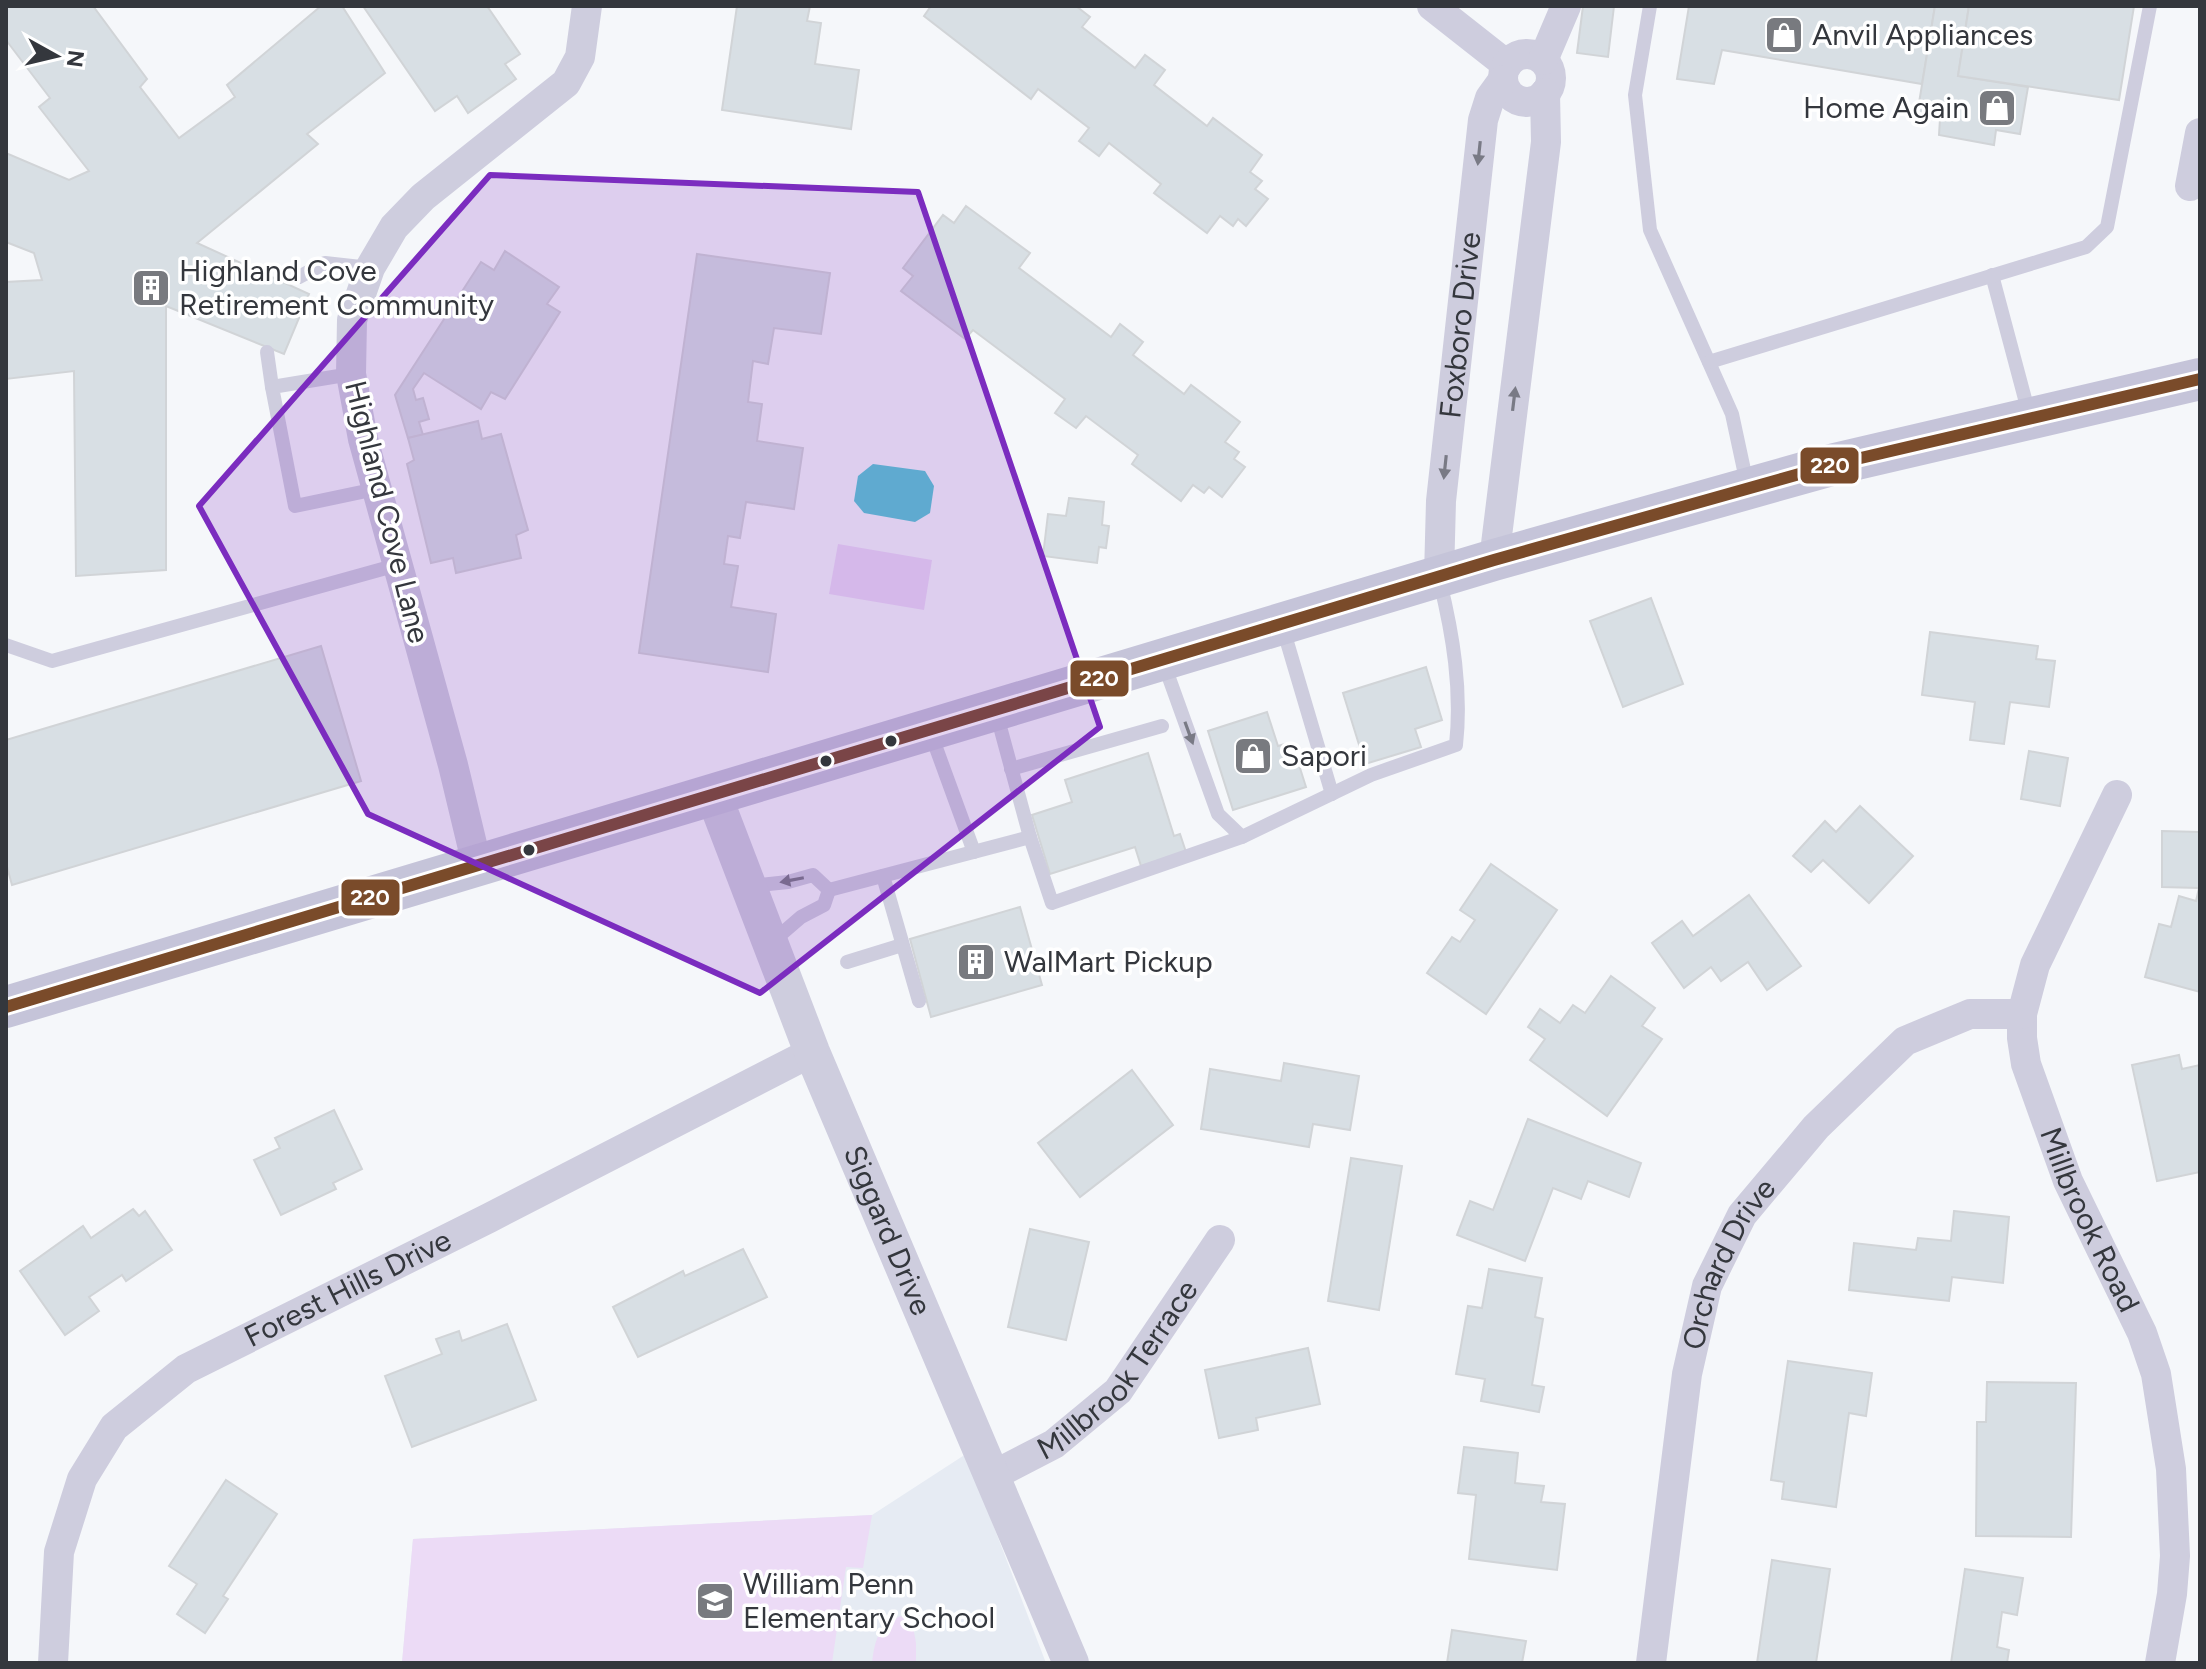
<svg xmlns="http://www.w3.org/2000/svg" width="2206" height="1669" font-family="Figtree,sans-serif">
	<rect width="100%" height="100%" fill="#f5f7fa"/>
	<path fill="#e6ebf3" d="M966,1454L1046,1663H402L413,1539L872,1515Z"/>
	<g fill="#ecdbf6">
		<path d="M838,544L932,560L924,610L829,594Z"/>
		<path d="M872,1515L863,1568L846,1567L832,1663H402L413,1539Z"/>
		<path d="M900,1616L912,1620L916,1643V1663H872C875,1637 878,1630 900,1616Z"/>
	</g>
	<path fill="#58cad5" d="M873,464L925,471L934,486L930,513L915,522L864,513L854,501L858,476Z"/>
	<g fill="#d8dfe4" stroke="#d1d4d7" stroke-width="2">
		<path d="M6,6H93L147,79L140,87L179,138L235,97L227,85L321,6H342L385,73L307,134L318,144L197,243L309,294L284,354L166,306V570L76,576L74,371L6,379V282L42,280L34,253L6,242V153L69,180L89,171L39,107L50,98L6,40Z"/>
		<path d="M363,6H487L520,54L505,64L516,79L468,113L457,96L435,111Z"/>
		<path d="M737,6H810L807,21L821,23L815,64L859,70L851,129L722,110Z"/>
		<path d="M931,6H1076L1090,17L1082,27L1135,68L1145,55L1165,70L1154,85L1207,126L1213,118L1262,155L1250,172L1262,181L1255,189L1268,199L1246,226L1238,219L1233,226L1220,216L1207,233L1154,193L1161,184L1109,143L1099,156L1079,141L1089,128L1038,89L1031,99L924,16Z"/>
		<path d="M1583,6H1614L1608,57L1577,53Z"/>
		<path d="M1689,6H1935L1922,84L1722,50L1714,84L1677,79Z"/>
		<path d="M1935,6H1969L1958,76L2028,87L2020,134L1996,130L1994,145L1939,135L1940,119L1917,115Z"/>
		<path d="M1969,6H2134L2119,100L1958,76Z"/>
		<path d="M966,206L1030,253L1019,268L1111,337L1120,324L1143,342L1133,355L1184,394L1191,385L1240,422L1225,442L1239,452L1234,459L1245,467L1222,497L1209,487L1204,493L1193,485L1181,501L1132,464L1138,455L1086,416L1076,428L1055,413L1065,399L973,330L965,339L901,291L913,276L903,268L943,215L954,223Z"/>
		<path d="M505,251L559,287L547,304L560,312L505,399L491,392L481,409L424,373L413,389L416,400L423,398L429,419L419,422L423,435L408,438L395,395L481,262L494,270Z"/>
		<path d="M697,254L830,273L821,334L774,328L768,364L753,361L748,402L762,404L757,441L803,448L794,509L746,502L740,538L728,536L724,564L738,566L731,607L776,614L768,672L639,653Z"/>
		<path d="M478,421L482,439L501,434L528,530L516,535L521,558L456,573L453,558L431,563L407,464L414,460L408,438Z"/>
		<path d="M1069,498L1104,502L1102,525L1109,526L1106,548L1099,547L1097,563L1043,556L1048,514L1066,516Z"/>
		<path d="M1651,598L1683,684L1623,707L1590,621Z"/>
		<path d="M1930,632L2038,646L2036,659L2055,661L2049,707L2010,702L2004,744L1970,740L1975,702L1922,695Z"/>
		<path d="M321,646L361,781L12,885L6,863V740Z"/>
		<path d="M1426,667L1442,720L1415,729L1421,747L1365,764L1343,693Z"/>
		<path d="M1267,712L1278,746L1285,744L1286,748L1293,746L1306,787L1233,810L1208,731Z"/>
		<path d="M2029,751L2068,758L2060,806L2021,799Z"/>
		<path d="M1148,753L1174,836L1180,834L1186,852L1141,866L1135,847L1050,874L1032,815L1072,802L1065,780Z"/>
		<path d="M1860,806L1913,856L1869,903L1823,860L1811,872L1793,856L1825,821L1836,832Z"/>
		<path d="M2162,831L2200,832V992L2145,977L2159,924L2171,927L2179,896L2196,901L2199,888L2162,887Z"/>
		<path d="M1491,864L1557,910L1486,1014L1427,973L1452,937L1460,942L1475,920L1460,910Z"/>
		<path d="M1749,895L1801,966L1767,990L1748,962L1721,981L1711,967L1684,988L1652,943L1682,921L1693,936Z"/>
		<path d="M1020,907L1042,985L931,1017L910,939Z"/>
		<path d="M1611,976L1655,1008L1642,1026L1662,1039L1607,1116L1530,1060L1545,1039L1528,1027L1540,1009L1560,1023L1573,1005L1585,1013Z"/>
		<path d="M2179,1055L2182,1069L2200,1065V1172L2157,1181L2132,1065Z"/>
		<path d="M1284,1063L1359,1076L1350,1130L1313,1124L1309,1147L1201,1129L1210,1069L1281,1081Z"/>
		<path d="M1132,1070L1173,1125L1080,1197L1038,1143Z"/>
		<path d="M334,1110L362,1169L333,1183L336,1189L281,1215L254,1160L280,1148L275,1138Z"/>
		<path d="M1528,1119L1641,1163L1629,1197L1588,1181L1581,1199L1553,1188L1525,1261L1457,1235L1470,1201L1493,1210Z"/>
		<path d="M1351,1158L1402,1166L1379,1310L1328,1301Z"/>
		<path d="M133,1209L139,1216L145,1211L172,1250L126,1281L122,1275L89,1297L99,1311L65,1335L20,1271L83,1226L91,1238Z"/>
		<path d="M1954,1211L2009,1217L2003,1283L1952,1277L1949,1301L1849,1290L1854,1243L1916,1250L1918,1238L1951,1241Z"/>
		<path d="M1030,1229L1089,1242L1066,1340L1008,1327Z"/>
		<path d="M743,1249L767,1297L638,1357L613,1307L683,1271L685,1276Z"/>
		<path d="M1489,1269L1542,1278L1535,1317L1543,1319L1532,1385L1544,1387L1539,1412L1481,1401L1485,1379L1456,1374L1468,1306L1482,1308Z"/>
		<path d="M507,1324L536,1400L412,1447L385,1376L442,1354L436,1339L459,1331L462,1341Z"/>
		<path d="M1308,1348L1320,1404L1256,1418L1258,1430L1219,1438L1205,1370Z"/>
		<path d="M1788,1361L1872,1373L1866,1416L1849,1413L1836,1507L1782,1499L1784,1482L1771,1480Z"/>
		<path d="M1987,1382L2076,1383L2071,1537L1976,1536L1977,1422H1986Z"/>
		<path d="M1464,1447L1518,1453L1515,1483L1544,1486L1541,1502L1565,1504L1557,1570L1469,1559L1476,1495L1458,1493Z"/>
		<path d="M226,1480L277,1514L223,1596L228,1599L205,1633L177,1614L197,1584L169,1566Z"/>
		<path d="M1772,1560L1830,1569L1816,1663H1757Z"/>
		<path d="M1965,1569L2023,1578L2017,1615L2002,1612L1997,1647L2009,1650L2007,1663H1951Z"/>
		<path d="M1452,1630L1526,1641L1522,1663H1447Z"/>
	</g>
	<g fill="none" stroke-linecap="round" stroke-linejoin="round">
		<g stroke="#cecdde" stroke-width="14">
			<path d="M1650,6L1635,95L1650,230L1732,414L1747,484"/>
			<path d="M1992,275L2029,414"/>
			<path d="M299,277L325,263L370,268"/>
			<path d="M267,352L272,387"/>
			<path d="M1709,362L2086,247L2107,227L2150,6"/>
			<path d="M351,374L272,387L295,506L376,489"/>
			<path d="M1282,625L1332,794"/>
			<path d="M6,645L52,661L397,565"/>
			<path d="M1164,664L1218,814L1242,837L1371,775L1456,745C1462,690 1453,635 1440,582"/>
			<path d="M996,712L1030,837"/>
			<path d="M931,734L974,852"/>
			<path d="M1011,769L1162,726"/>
			<path d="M883,876L919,1001"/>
			<path d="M749,886L788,882L813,875L829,890"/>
			<path d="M829,890L1030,837L1052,903L1242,837"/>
			<path d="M772,942L801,917L824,905L829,890"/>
			<path d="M847,962L902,945"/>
		</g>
		<g stroke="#cecdde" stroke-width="30">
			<path d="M1432,6L1507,65"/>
			<circle cx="1527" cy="78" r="24"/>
			<path d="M1543,60L1566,6"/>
			<path d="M2190,186L2200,133"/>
			<path d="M1494,560L1546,142L1545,93"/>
			<path id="s1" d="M1439,576L1441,501L1483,120L1490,98L1503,80"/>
			<path id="s2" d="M2117,795L2035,965L2022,1014V1038L2026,1064L2068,1181L2142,1333L2156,1374L2171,1469L2175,1556L2172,1594L2160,1663"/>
			<path d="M477,865L453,765L363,439L351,374L352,320L370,268L394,227L423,197L566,83L580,57L587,6"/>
			<path id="s3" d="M992,1476L1054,1444L1118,1391L1220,1240"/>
			<path id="s4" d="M53,1663L59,1552L82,1479L114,1427L186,1369L489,1218L812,1052"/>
			<path id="s5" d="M1651,1663L1687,1374L1707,1286L1742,1215L1816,1127L1905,1041L1970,1014H2022"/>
		</g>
		<path stroke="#cecdde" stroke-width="36" id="s6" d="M714,796L812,1052L1071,1663"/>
		<path stroke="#c5c4d9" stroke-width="42" d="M6,1007L1494,560L1835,464L2200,379"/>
		<defs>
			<path id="bus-1" d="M6,1007L1494,560L1835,464L2200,379"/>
		</defs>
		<use href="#bus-1" stroke="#fff" stroke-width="18"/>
		<use href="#bus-1" stroke="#7a4b2a" stroke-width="12"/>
	</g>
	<defs><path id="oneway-solid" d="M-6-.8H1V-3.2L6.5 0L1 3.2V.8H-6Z" transform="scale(2)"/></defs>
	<g fill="#797a85">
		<use href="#oneway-solid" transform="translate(1479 153) rotate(96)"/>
		<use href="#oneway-solid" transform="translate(1514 399) rotate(-83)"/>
		<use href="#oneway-solid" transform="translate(1445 467) rotate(96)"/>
		<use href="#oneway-solid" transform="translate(1189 733) rotate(70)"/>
		<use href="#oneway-solid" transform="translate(792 880) rotate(169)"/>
	</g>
	<path fill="#7b2cbf" fill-opacity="0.2" stroke="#7b2cbf" stroke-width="6" stroke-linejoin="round" d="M490,175L918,192L1100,727L760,993L368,814L199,506Z"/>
	<defs>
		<symbol id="shop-square" viewBox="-11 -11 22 22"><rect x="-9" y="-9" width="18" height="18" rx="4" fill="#787a7f" stroke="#fff"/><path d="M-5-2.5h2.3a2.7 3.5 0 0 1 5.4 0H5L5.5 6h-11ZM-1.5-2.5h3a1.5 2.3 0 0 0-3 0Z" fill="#fff"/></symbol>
		<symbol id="building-square" viewBox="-11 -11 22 22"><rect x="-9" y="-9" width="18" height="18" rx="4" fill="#787a7f" stroke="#fff"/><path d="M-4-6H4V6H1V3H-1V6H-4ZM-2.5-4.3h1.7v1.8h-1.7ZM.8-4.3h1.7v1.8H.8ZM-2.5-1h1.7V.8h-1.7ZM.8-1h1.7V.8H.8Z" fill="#fff"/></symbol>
		<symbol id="school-square" viewBox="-11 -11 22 22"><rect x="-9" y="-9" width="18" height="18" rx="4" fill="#787a7f" stroke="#fff"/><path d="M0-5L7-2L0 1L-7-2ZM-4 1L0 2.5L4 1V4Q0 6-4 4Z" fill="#fff"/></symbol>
	</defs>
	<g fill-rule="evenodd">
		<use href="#shop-square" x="1762" y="13" width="44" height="44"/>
		<use href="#shop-square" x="1975" y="86" width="44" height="44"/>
		<use href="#building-square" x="129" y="266" width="44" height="44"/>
		<use href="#shop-square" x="1231" y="734" width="44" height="44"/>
		<use href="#building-square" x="954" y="940" width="44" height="44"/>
		<use href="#school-square" x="693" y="1579" width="44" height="44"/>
	</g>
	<g fill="#34373d" stroke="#fff" stroke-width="3">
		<circle cx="891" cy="741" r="7"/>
		<circle cx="826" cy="761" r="7"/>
		<circle cx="529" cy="850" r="7"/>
	</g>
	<g text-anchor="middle" stroke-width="7" stroke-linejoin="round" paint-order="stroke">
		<g font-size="30" fill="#34373d" stroke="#fff" text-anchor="start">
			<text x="1812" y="45">Anvil Appliances</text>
			<text x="1969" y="118" text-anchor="end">Home Again</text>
			<text x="179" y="281">Highland Cove<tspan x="179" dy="34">Retirement Community</tspan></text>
			<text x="1281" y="766">Sapori</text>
			<text x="1004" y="972">WalMart Pickup</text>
			<text x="743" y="1594">William Penn<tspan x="743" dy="34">Elementary School</tspan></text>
		</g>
		<g font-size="30" fill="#34373d" stroke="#fff">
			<text dy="10" stroke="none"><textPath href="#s1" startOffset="252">Foxboro Drive</textPath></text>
			<text transform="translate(387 512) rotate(76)" y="10">Highland Cove Lane</text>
			<text dy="10" stroke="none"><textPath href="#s2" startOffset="458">Millbrook Road</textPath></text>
			<text dy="10" stroke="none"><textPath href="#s6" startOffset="468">Siggard Drive</textPath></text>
			<text dy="10" stroke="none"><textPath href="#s5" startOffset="410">Orchard Drive</textPath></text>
			<text dy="10" stroke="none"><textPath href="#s4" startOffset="522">Forest Hills Drive</textPath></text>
			<text dy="10" stroke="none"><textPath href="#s3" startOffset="168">Millbrook Terrace</textPath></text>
		</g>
	</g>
	<g stroke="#fff" stroke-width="3">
		<rect x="1799" y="446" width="61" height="39" rx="8" fill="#7a4b2a"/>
		<rect x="1069" y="659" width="61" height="39" rx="8" fill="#7a4b2a"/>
		<rect x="340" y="878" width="61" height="39" rx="8" fill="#7a4b2a"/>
	</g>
	<g font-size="22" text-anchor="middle" font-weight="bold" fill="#fff">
		<text x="1830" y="473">220</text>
		<text x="1099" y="686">220</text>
		<text x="370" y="905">220</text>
	</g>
	<rect width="2206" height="1669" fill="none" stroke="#34373d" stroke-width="16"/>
	<g transform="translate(56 56) rotate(98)" stroke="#ffffff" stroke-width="6" paint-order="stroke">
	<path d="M0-6L14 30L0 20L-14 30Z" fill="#34373d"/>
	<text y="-12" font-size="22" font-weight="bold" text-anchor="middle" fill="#34373d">N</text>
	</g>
</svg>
